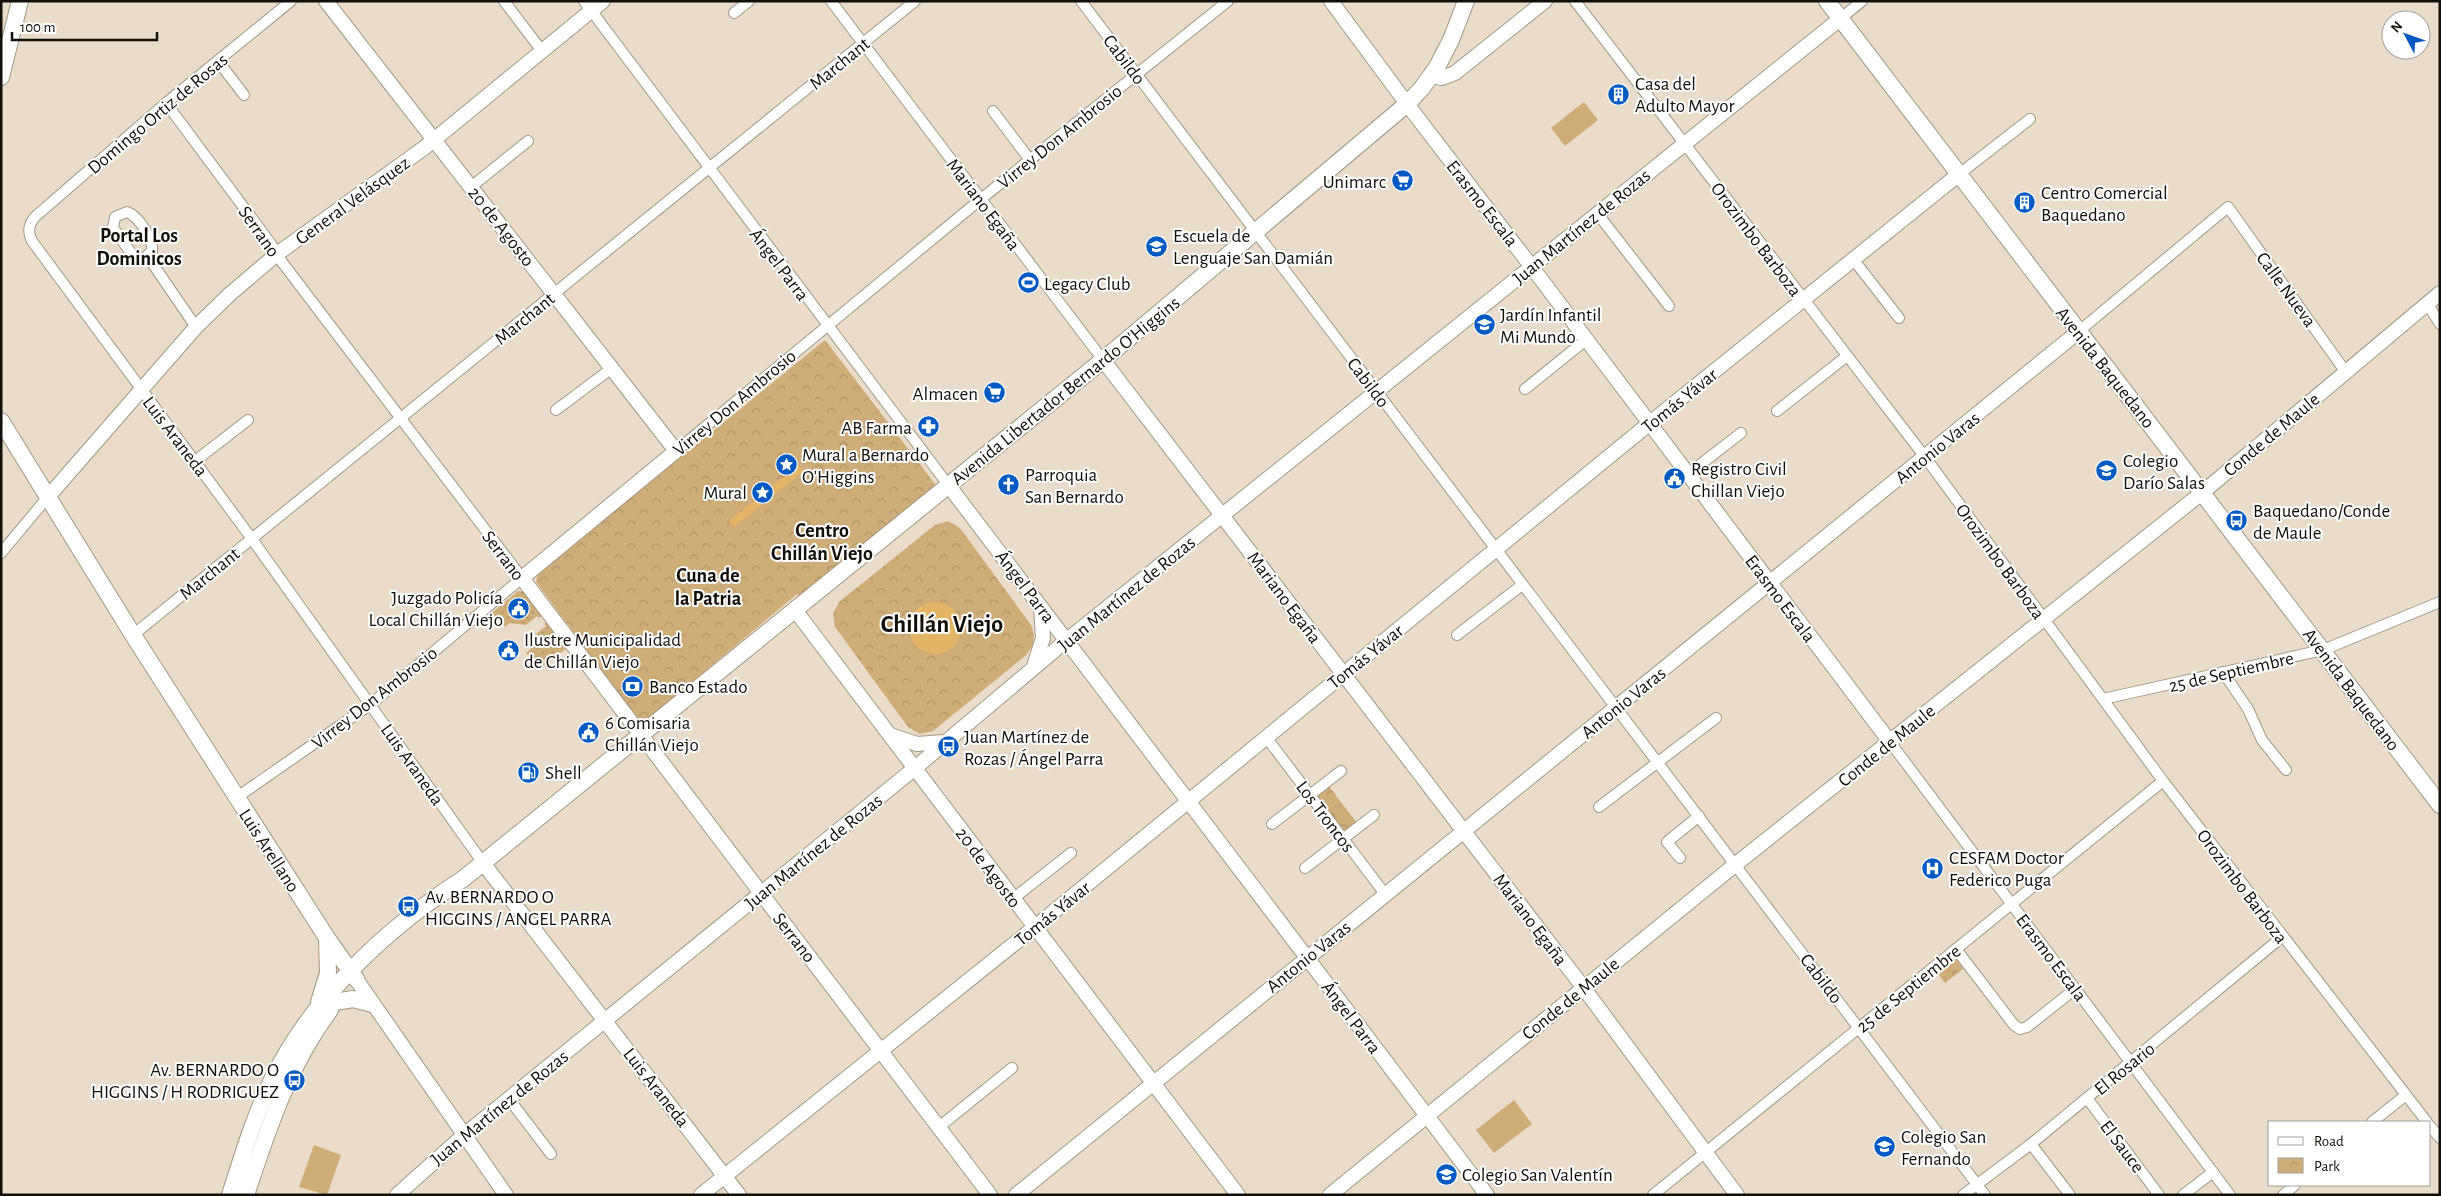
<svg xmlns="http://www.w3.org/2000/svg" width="2441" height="1196" font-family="'Alegreya Sans',sans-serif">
	<defs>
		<pattern id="grass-dots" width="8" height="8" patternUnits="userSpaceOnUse" patternTransform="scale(1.25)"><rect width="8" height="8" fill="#cfad78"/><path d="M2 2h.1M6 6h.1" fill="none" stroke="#b19466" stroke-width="1.8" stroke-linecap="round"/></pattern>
		<pattern id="park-crowns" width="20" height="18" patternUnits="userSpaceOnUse" patternTransform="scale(1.25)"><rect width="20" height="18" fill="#cfad78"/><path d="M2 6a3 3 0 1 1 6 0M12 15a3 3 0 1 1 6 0" fill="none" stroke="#b19466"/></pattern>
	</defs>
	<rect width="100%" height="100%" fill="#e9dcca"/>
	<g fill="url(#grass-dots)">
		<path d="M518,591L528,592L544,614L539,618L537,616L526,625L510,623L505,627L497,617L491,622L487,617Z"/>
		<path d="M548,621L568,647L540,669L526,653L533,647L535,635L546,626L544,624Z"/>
	</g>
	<g fill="url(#park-crowns)">
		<path d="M825,340L938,488L802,599L797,594L642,724L536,582L538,573Z"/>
		<path d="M948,521L960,528L1031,625C1036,638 1034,647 1025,656L933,731L920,734L908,727L835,627L833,614L839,602L935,525Z"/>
		<path d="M1328,785L1357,823L1345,833L1316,795Z"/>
		<path d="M1956,959L1963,969L1945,983L1938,974Z"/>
	</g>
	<g fill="#cfad78">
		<path d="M1584,102L1598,120L1565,146L1551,128Z"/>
		<path d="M1514,1100L1532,1124L1494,1153L1476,1130Z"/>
		<path d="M314,1145L341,1155L327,1195L299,1187Z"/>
	</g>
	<g fill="#e5b567">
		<path d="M799,465L804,471L734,527L729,521Z"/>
		<circle cx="935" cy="628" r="26"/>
	</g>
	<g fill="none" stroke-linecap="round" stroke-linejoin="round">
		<defs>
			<g id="street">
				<path d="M291,1L166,103L36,216C29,223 27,232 32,241L252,539L483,863"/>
				<path d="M504,1L542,51"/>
				<path d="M584,1L949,486"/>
				<path d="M831,1L1103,360"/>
				<path d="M1081,1L1985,1195"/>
				<path d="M1575,1L1925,457L2163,781L2427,1122"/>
				<path d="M734,13L749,1"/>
				<path d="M1840,19L1862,1"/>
				<path d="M218,61L244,95"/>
				<path d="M166,103L271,244L282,262L522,578L371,704L236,798"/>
				<path d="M993,111L1030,160"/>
				<path d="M1958,175L2030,119"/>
				<path d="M471,187L528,141"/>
				<path d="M127,212C138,216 154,239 152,251L145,258L134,257L113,228L115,217Z"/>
				<path d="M1597,213L1669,306"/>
				<path d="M148,257L196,327"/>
				<path d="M1853,259L1899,318"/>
				<path d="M2427,303L2440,324"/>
				<path d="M2078,332L2228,207L2345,371"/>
				<path d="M1525,389L1587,339"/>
				<path d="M556,410L612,368"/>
				<path d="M1777,411L1847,356"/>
				<path d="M676,451L981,199L1228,1"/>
				<path d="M195,461L248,420"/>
				<path d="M1688,474L1741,433"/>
				<path d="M1,553L47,498"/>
				<path d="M133,635L915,1"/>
				<path d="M1457,635L1522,585"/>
				<path d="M2223,672L2248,709L2262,740L2286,770"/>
				<path d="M2103,699L2323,650L2440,602"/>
				<path d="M1266,737L1385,894"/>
				<path d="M1890,742L2230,1195"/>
				<path d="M1599,807L1716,718"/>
				<path d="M1272,824L1341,771"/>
				<path d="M1680,858L1667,842L1699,816"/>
				<path d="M1305,868L1374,815"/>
				<path d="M1014,898L1071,853"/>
				<path d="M1956,949L2014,1025L2020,1029L2027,1027L2075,989"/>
				<path d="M2087,1098L2159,1195"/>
				<path d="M509,1099L551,1154"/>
				<path d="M2372,1122L2406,1095"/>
				<path d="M2430,1126L2440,1138"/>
				<path d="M939,1127L1012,1068"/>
				<path d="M2031,1144L2070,1195"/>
				<path d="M1653,1195L2163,781"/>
				<path d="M1963,1195L2031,1144L2282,937"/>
				<path d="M2183,1195L2213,1172"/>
				<path d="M2283,1195L2295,1185"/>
			</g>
			<g id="secondary">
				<path d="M326,1L676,451L522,578L990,1195"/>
				<path d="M1331,1L1407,104L1531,266L1890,742"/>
				<path d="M1431,76L1442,78L1455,73L1545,1"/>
				<path d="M1103,360L1583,987L1737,1195"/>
				<path d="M949,486L1487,1195"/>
				<path d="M47,498L196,327L230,294L277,254L424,148L603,1"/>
				<path d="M795,610L1238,1195"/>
				<path d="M1034,666L1043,638L1041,607"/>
				<path d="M890,735L917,744L944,742"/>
				<path d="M483,863L739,1195"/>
				<path d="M356,979L506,1195"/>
				<path d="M397,1195L463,1136L915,768L1067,640L1840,19"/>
				<path d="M701,1195L1035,927L1650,423L1958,175"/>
				<path d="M1016,1195L2078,332"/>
				<path d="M1330,1195L1736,864L2203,492L2440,293"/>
			</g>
			<g id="primary">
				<path d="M1827,1L2440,805"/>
				<path d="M1,77L20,1"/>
				<path d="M1,421L133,635L327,938L356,979"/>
				<path d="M319,1002L328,973L327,940"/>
				<path d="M335,1002L353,999L372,1004"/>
				<path d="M230,1195C242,1158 253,1120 270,1084C310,1000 385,929 463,879L1103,360L1407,104L1422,88L1437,67L1451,40L1466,1"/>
				<path d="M246,1195C268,1129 288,1066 330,1010"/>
			</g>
		</defs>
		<use href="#street" stroke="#a29785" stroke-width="12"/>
		<use href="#secondary" stroke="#a29785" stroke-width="16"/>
		<use href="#primary" stroke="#a29785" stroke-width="18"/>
		<use href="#street" stroke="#fff" stroke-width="10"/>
		<use href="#secondary" stroke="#fff" stroke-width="14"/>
		<use href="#primary" stroke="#fff" stroke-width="16"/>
	</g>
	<defs>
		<symbol id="building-disc" viewBox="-11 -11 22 22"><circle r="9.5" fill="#015ac3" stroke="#fff"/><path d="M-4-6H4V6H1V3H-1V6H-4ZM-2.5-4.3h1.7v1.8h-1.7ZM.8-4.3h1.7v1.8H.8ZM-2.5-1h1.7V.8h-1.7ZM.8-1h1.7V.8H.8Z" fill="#fff"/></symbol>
		<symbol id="supermarket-disc" viewBox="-11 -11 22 22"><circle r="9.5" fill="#015ac3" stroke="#fff"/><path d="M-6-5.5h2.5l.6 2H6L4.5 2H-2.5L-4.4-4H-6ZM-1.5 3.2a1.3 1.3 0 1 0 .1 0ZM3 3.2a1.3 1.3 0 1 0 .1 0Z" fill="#fff"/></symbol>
		<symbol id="school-disc" viewBox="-11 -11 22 22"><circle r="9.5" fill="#015ac3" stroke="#fff"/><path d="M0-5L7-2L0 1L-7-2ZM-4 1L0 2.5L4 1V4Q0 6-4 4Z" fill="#fff"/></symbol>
		<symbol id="stadium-disc" viewBox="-11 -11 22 22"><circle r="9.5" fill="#015ac3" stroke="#fff"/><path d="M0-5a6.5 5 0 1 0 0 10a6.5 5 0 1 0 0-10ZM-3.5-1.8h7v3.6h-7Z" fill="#fff"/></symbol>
		<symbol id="pharmacy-disc" viewBox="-11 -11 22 22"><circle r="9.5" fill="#015ac3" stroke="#fff"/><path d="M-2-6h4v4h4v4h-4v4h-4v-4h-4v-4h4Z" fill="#fff"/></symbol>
		<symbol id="sight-disc" viewBox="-11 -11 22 22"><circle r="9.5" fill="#015ac3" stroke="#fff"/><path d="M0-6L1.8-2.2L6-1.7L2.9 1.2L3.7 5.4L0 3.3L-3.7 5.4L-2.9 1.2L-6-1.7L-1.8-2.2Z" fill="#fff"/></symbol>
		<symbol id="civic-disc" viewBox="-11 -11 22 22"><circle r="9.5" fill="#015ac3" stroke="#fff"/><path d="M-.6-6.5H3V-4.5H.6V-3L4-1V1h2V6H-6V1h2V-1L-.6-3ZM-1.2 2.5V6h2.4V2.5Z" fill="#fff"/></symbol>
		<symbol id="church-disc" viewBox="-11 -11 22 22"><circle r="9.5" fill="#015ac3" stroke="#fff"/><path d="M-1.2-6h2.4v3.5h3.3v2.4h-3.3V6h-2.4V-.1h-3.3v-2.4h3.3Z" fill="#fff"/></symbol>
		<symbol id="bus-disc" viewBox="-11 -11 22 22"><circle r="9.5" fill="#015ac3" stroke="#fff"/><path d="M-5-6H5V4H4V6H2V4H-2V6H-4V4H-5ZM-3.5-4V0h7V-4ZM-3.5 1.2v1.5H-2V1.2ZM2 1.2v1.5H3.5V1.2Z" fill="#fff"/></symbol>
		<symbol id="bank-disc" viewBox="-11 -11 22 22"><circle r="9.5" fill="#015ac3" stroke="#fff"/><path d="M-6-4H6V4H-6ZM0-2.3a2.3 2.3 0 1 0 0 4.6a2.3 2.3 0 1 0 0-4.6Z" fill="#fff"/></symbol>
		<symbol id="fuel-disc" viewBox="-11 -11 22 22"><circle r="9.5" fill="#015ac3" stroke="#fff"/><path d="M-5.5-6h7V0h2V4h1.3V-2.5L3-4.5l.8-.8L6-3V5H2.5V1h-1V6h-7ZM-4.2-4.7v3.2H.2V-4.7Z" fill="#fff"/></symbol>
		<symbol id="hospital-disc" viewBox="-11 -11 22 22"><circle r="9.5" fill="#015ac3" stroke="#fff"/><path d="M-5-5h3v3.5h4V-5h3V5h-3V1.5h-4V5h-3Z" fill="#fff"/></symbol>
	</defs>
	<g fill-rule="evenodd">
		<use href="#building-disc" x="1606" y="82" width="25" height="25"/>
		<use href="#supermarket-disc" x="1390" y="168" width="25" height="25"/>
		<use href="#building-disc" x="2012" y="190" width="25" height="25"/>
		<use href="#school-disc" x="1144" y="234" width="25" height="25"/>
		<use href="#stadium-disc" x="1016" y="270" width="25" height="25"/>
		<use href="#school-disc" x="1472" y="312" width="25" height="25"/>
		<use href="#supermarket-disc" x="982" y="380" width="25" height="25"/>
		<use href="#pharmacy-disc" x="916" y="414" width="25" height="25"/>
		<use href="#sight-disc" x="774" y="452" width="25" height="25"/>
		<use href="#school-disc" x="2094" y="458" width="25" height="25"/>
		<use href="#civic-disc" x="1662" y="466" width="25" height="25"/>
		<use href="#church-disc" x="996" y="472" width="25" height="25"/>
		<use href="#sight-disc" x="750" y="480" width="25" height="25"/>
		<use href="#bus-disc" x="2224" y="508" width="25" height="25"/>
		<use href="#civic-disc" x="506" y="596" width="25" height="25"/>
		<use href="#civic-disc" x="496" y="638" width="25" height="25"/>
		<use href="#bank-disc" x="620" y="674" width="25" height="25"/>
		<use href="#civic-disc" x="576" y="720" width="25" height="25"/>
		<use href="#bus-disc" x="936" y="734" width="25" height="25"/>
		<use href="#fuel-disc" x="516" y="760" width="25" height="25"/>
		<use href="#hospital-disc" x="1920" y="856" width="25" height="25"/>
		<use href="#bus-disc" x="396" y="894" width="25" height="25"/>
		<use href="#bus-disc" x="282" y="1068" width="25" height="25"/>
		<use href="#school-disc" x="1872" y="1134" width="25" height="25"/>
		<use href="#school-disc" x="1434" y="1162" width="25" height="25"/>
	</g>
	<g text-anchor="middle" stroke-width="4" stroke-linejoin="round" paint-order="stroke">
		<g font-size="19" fill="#120e08" stroke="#fff">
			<text transform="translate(1125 59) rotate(53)" y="7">Cabildo</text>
			<text transform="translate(839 63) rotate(-39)" y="7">Marchant</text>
			<text transform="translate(157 113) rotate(-40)" y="7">Domingo Ortiz de Rosas</text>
			<text transform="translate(1059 136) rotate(-39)" y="7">Virrey Don Ambrosio</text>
			<text transform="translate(352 200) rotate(-36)" y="7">General Velásquez</text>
			<text transform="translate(1483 203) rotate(52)" y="7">Erasmo Escala</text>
			<text transform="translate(984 204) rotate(53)" y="7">Mariano Egaña</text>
			<text transform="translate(502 226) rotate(52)" y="7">20 de Agosto</text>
			<text transform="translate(1581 226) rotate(-39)" y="7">Juan Martínez de Rozas</text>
			<text transform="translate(260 231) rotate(55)" y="7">Serrano</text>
			<text transform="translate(1757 239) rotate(53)" y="7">Orozimbo Barboza</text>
			<text transform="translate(780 264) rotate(53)" y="7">Ángel Parra</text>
			<text transform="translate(2287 289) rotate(54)" y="7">Calle Nueva</text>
			<text transform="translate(524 318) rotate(-39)" y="7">Marchant</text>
			<text transform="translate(2106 367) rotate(52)" y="7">Avenida Baquedano</text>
			<text transform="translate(1369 382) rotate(53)" y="7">Cabildo</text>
			<text transform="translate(1065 390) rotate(-39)" y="7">Avenida Libertador Bernardo O'Higgins</text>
			<text transform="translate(1679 400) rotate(-39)" y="7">Tomás Yávar</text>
			<text transform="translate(734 402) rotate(-40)" y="7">Virrey Don Ambrosio</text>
			<text transform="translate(2271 434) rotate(-40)" y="7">Conde de Maule</text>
			<text transform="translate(176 436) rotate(53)" y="7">Luis Araneda</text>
			<text transform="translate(1937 447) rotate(-39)" y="7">Antonio Varas</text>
			<text transform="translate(504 555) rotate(53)" y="7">Serrano</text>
			<text transform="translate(2001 561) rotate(54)" y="7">Orozimbo Barboza</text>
			<text transform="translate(209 573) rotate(-39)" y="7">Marchant</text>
			<text transform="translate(1026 586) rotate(53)" y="7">Ángel Parra</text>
			<text transform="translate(1126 593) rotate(-39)" y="7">Juan Martínez de Rozas</text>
			<text transform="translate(1285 597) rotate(53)" y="7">Mariano Egaña</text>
			<text transform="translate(1781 598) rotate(53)" y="7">Erasmo Escala</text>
			<text transform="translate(1365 656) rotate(-39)" y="7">Tomás Yávar</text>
			<text transform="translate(2231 671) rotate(-13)" y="7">25 de Septiembre</text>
			<text transform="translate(2352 689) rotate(53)" y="7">Avenida Baquedano</text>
			<text transform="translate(374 697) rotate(-38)" y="7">Virrey Don Ambrosio</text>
			<text transform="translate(1623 702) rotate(-39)" y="7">Antonio Varas</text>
			<text transform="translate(1886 745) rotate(-39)" y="7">Conde de Maule</text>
			<text transform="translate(413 764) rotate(55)" y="7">Luis Araneda</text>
			<text transform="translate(1326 816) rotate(53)" y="7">Los Troncos</text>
			<text transform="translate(270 850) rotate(57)" y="7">Luis Arellano</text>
			<text transform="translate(813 851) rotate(-39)" y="7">Juan Martínez de Rozas</text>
			<text transform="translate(989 867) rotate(53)" y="7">20 de Agosto</text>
			<text transform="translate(2243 886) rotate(53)" y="7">Orozimbo Barboza</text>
			<text transform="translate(1052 913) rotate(-39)" y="7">Tomás Yávar</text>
			<text transform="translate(1531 919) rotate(53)" y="7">Mariano Egaña</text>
			<text transform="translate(795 937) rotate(52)" y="7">Serrano</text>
			<text transform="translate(1308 956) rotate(-39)" y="7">Antonio Varas</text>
			<text transform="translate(2052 957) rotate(53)" y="7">Erasmo Escala</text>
			<text transform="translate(1822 978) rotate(53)" y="7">Cabildo</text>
			<text transform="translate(1908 988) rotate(-39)" y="7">25 de Septiembre</text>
			<text transform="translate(1570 998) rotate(-39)" y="7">Conde de Maule</text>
			<text transform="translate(1352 1017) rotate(53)" y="7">Ángel Parra</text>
			<text transform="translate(2124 1068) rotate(-39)" y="7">El Rosario</text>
			<text transform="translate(657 1087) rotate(52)" y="7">Luis Araneda</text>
			<text transform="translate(499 1107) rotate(-39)" y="7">Juan Martínez de Rozas</text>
			<text transform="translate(2123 1146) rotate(53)" y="7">El Sauce</text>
		</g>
		<g font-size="19" fill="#120e08" stroke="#fff" text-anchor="start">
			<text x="1635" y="90">Casa del<tspan x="1635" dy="22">Adulto Mayor</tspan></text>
			<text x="1386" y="188" text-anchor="end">Unimarc</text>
			<text x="2041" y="199">Centro Comercial<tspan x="2041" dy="22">Baquedano</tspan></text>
			<text x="1173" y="242">Escuela de<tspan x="1173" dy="22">Lenguaje San Damián</tspan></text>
			<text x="1044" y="290">Legacy Club</text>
			<text x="1500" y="321">Jardín Infantil<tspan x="1500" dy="22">Mi Mundo</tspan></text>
			<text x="978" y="400" text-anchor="end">Almacen</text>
			<text x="912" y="434" text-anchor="end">AB Farma</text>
			<text x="802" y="461">Mural a Bernardo<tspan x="802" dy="22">O'Higgins</tspan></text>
			<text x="2123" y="467">Colegio<tspan x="2123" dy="22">Darío Salas</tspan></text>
			<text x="1691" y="475">Registro Civil<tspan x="1691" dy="22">Chillan Viejo</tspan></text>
			<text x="1025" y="481">Parroquia<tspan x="1025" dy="22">San Bernardo</tspan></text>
			<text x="747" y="499" text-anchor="end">Mural</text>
			<text x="2253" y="517">Baquedano/Conde<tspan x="2253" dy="22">de Maule</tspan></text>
			<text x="503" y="604" text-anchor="end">Juzgado Policía<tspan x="503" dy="22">Local Chillán Viejo</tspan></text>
			<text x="524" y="646">Ilustre Municipalidad<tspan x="524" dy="22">de Chillán Viejo</tspan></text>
			<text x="649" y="693">Banco Estado</text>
			<text x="605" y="729">6 Comisaria<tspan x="605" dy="22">Chillán Viejo</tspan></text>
			<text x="964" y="743">Juan Martínez de<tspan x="964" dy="22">Rozas / Ángel Parra</tspan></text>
			<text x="545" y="779">Shell</text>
			<text x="1949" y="864">CESFAM Doctor<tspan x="1949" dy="22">Federico Puga</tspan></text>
			<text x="425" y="903">Av. BERNARDO O<tspan x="425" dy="22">HIGGINS / ANGEL PARRA</tspan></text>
			<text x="279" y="1076" text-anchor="end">Av. BERNARDO O<tspan x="279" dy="22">HIGGINS / H RODRIGUEZ</tspan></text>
			<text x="1901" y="1143">Colegio San<tspan x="1901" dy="22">Fernando</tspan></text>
			<text x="1462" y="1181">Colegio San Valentín</text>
		</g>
		<g font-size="20" font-weight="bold" fill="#120e08" stroke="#fff">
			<text x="139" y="242">Portal Los<tspan x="139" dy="23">Dominicos</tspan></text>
			<text x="822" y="537">Centro<tspan x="822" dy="23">Chillán Viejo</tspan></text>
			<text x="708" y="582">Cuna de<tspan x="708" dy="23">la Patria</tspan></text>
		</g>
		<g font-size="24" font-weight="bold" fill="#120e08" stroke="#fff">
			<text x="942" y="632">Chillán Viejo</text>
		</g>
	</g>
	<rect width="2441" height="1196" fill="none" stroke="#120e08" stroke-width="5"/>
	<rect x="2268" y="1121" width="162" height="65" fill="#ffffff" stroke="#a09f9c"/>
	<rect x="2278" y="1137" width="25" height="8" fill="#ffffff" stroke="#a09f9c"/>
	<text x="2314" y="1146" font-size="15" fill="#120e08">Road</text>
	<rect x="2278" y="1158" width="25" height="15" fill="url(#park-crowns)" stroke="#a09f9c"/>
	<text x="2314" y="1171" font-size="15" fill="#120e08">Park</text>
	<g transform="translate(2406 35) rotate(311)"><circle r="24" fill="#ffffff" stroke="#a09f9c"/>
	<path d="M0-4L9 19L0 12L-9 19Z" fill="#015ac3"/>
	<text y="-8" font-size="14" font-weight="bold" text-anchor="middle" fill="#120e08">N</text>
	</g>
	<path d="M12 32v8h145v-8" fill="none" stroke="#120e08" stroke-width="2.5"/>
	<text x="20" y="32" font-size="15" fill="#120e08" stroke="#ffffff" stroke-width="4" paint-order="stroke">100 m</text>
</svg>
